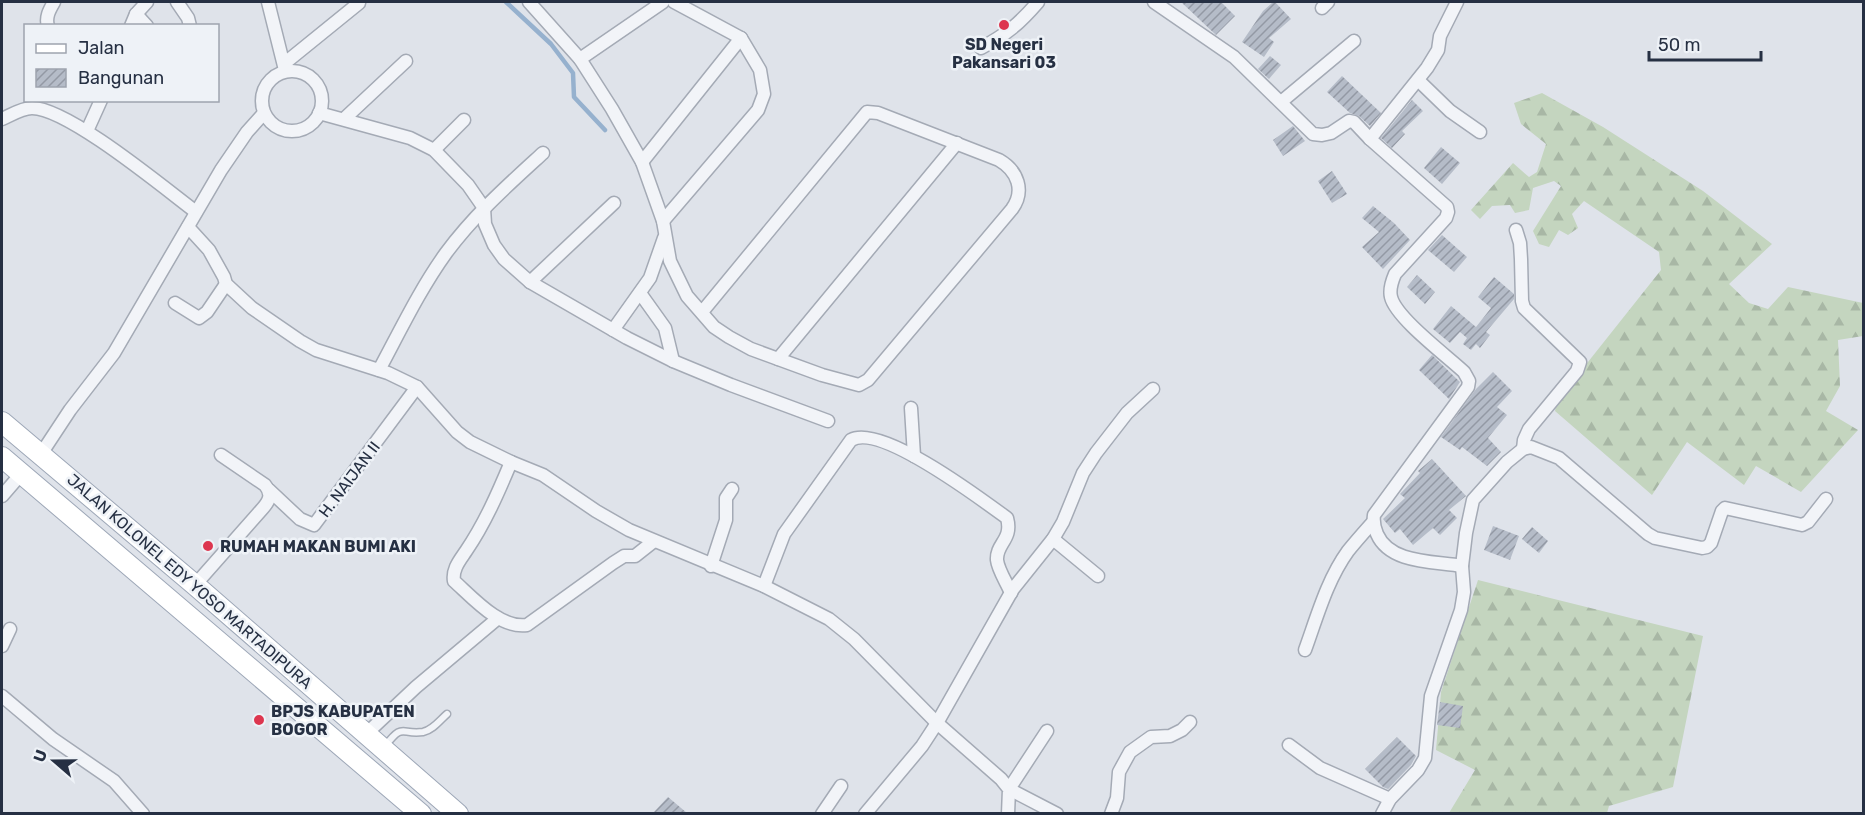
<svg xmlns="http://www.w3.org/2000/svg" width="1865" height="815" font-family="Rubik,sans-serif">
	<defs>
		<pattern id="forest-firs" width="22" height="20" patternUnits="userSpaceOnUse" patternTransform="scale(1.5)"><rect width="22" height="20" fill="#c4d5bf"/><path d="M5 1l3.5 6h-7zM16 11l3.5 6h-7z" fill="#a8b7a5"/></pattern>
		<pattern id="building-hatch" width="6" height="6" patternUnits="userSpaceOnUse" patternTransform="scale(1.5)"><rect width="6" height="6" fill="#b5bcc8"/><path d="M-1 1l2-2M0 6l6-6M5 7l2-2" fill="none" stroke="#9399a4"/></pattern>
	</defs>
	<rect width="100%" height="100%" fill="#dfe3ea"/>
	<g fill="url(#forest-firs)">
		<path d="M1542,93L1603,127L1703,191L1772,244L1729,284L1749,303L1768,309L1788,287L1863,303V336L1838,340L1840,386L1826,411L1858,430L1801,492L1756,466L1744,485L1687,442L1652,495L1555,411L1557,401L1661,270L1659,252L1584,201L1572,214L1578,228L1568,235L1559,230L1549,247L1539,244L1533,231L1561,186L1554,181L1533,188L1529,210L1515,213L1510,205L1492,206L1480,219L1471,210L1513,163L1529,177L1537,172L1546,144L1521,124L1514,103Z"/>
		<path d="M1478,580L1703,636L1673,787L1609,806L1607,813H1449L1475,770L1436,750L1441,692Z"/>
	</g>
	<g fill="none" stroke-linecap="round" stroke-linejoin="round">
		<path stroke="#96b1ce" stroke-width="4.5" d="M506,2L551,44L573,73L574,97L605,130"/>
	</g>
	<g fill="url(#building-hatch)">
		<path d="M1181,2H1221L1235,16L1216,35Z"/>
		<path d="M1273,2H1275L1291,19L1269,38L1274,42L1264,57L1242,42L1263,11Z"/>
		<path d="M1270,56L1281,65L1269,79L1258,69Z"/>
		<path d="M1342,76L1381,113L1370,126L1359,116L1350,113L1327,92Z"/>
		<path d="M1412,100L1423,111L1402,131L1405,134L1392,148L1381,138Z"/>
		<path d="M1293,126L1305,141L1283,156L1273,140Z"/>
		<path d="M1441,147L1460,163L1442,184L1424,168Z"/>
		<path d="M1332,171L1347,194L1332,203L1318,181Z"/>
		<path d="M1373,206L1394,223L1410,240L1383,269L1362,247L1379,232L1362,218Z"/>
		<path d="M1442,235L1467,257L1454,272L1428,250Z"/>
		<path d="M1417,275L1435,292L1425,304L1407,287Z"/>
		<path d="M1494,277L1514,294V299L1486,332L1490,335L1480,348L1476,344L1471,350L1463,344L1467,338L1460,332L1450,343L1433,329L1451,306L1476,327L1491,308L1478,297Z"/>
		<path d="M1432,355L1460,382L1449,399L1419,370Z"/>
		<path d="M1493,372L1512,391L1497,407L1507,415L1488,438L1501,452L1487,466L1462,447L1460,450L1441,437L1476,389Z"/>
		<path d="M1432,459L1466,496L1449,510L1457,518L1440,535L1433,528L1413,545L1400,529L1395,533L1383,519L1405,498L1400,494L1420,473L1418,471Z"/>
		<path d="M1493,526L1519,536L1510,560L1484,550Z"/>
		<path d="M1532,527L1548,541L1539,553L1522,539Z"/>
		<path d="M1440,702L1463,706L1460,728L1437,725Z"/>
		<path d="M1397,737L1416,756L1411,765L1388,789L1383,787L1365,769Z"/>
		<path d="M668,797L687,813H653Z"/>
	</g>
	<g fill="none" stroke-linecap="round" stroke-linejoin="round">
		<defs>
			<path id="lane" d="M385,746C404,722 400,735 423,732C433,730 440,720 447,714"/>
			<g id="street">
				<path d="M177,2L188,18L190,26"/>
				<path d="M268,2L285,70"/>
				<path d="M529,2L580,59L612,109L642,162L663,221L670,261L687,296L714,327L729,337L751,349L822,375L859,385L868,380L1012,209C1025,191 1018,171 999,160L878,113L867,112L702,312"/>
				<path d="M1154,2L1234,57L1313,134L1322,135L1331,133L1349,121L1354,122L1370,139L1447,207L1448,212L1446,218L1395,274C1392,281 1389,289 1391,297C1396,318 1447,356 1464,372L1469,381L1468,387L1374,515C1373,522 1374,527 1377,534C1390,564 1434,561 1462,566"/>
				<path d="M1322,8L1328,2"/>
				<path d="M136,14L147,26"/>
				<path d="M48,26C45,17 50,9 54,2"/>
				<path d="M131,26L136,14L147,2"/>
				<path d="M981,48C1007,34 1019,24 1038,2"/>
				<path d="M580,59L663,2"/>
				<path d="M285,63L359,3"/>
				<circle cx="292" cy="101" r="30"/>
				<path d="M1418,80L1450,111L1480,132"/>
				<path d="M1281,102L1354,41"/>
				<path d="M319,113L410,138L434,150L468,185L484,208L485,224L494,245L504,259L530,282L627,338L673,361L731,385L828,421"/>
				<path d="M2,119C11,115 22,108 32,108C68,108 164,188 196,212"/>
				<path d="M344,119L406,61"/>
				<path d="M87,131L101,100"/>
				<path d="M1370,139L1427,68L1438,50L1440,36L1457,2"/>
				<path d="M434,150L464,120"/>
				<path d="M642,162L741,38"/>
				<path d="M663,221L758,110L764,94L760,70L741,38L674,2"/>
				<path d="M188,227L209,250L224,277L226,284L252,308L300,341L316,350L388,373L417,387L457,432L470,442L511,462L543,475L596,511L629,530L764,586L829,619L854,639L937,723L1001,779L1009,789L1008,814"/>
				<path d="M1516,230L1520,243L1521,259L1522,301L1524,308L1580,362L1577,371L1529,429L1524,440L1523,449"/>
				<path d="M530,282L614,203"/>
				<path d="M640,293L665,328L673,361"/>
				<path d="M175,303L199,318L207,312L226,284"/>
				<path d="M613,330L650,278L664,238"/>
				<path d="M778,359L957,143"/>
				<path d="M379,370C400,331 420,289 446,253C474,215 508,185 543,153"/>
				<path d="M911,408L914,456"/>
				<path d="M41,454L70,410L114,353L221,170L247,132L264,113"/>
				<path d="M511,462C498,493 485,523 466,551C460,560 452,569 454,581C473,598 500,629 527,625L613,563L624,556H635L654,541"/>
				<path d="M269,490L300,519L314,525L417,387"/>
				<path d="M2,496L21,474"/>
				<path d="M1053,539L1098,576"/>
				<path d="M711,566L726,520V498L732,489"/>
				<path d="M195,585L263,508C270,500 272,494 265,485L221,455"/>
				<path d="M764,586L784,534L851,440C880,423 981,499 1007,518C1013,540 996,543 997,560C998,570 1007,583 1011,593"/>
				<path d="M2,646L10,629"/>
				<path d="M1305,650C1317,617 1327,580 1348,551C1356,541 1365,531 1373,522"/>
				<path d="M2,696L53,739L114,781L143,814"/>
				<path d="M1047,731L1009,789L1057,814"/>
				<path d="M366,734L416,687L497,619"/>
				<path d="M1289,745L1320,768L1390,799"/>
				<path d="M822,814L841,786"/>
				<path d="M865,814L922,746L937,723L1013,589L1053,539L1063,522L1083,473L1096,453L1127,413L1153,389"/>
				<path d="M1111,814L1117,798L1119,772L1130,752L1151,737L1170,736L1182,730L1190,722"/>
				<path d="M1382,814L1390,799L1418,770L1425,758L1431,696L1461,610L1464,592L1462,566L1466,533L1473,500L1507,462L1523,449L1531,447L1559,458L1648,534L1655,538L1702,548L1707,547L1711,543L1722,511L1725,508L1802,525L1808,522L1826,499"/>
			</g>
			<g id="primary">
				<path d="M2,422L195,585L458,814"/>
				<path d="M2,457L421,814"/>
			</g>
		</defs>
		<use href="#lane" stroke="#a4aab5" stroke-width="9"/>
		<use href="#street" stroke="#a4aab5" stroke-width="15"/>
		<use href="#primary" stroke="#9da7b7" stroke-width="22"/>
		<use href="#lane" stroke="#f2f4f8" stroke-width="6"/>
		<use href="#street" stroke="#f2f4f8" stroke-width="12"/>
		<use href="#primary" stroke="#fff" stroke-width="20"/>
	</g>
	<g fill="#dd364f" stroke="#eef2f7" stroke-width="2">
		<circle cx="1004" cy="25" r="6"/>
		<circle cx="208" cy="546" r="6"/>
		<circle cx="259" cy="720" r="6"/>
	</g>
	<g text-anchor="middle" stroke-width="5" stroke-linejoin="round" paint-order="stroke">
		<g font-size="16" font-weight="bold" fill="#263043" stroke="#eef2f7" text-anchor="start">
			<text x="1004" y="50" text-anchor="middle">SD Negeri<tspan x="1004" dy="18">Pakansari 03</tspan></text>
			<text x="220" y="552">RUMAH MAKAN BUMI AKI</text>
			<text x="271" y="717">BPJS KABUPATEN<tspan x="271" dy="18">BOGOR</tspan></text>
		</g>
		<g font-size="16" fill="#263043" stroke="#eef2f7">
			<text transform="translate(349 479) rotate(-53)" y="6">H. NAIJAN II</text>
			<text transform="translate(190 581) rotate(41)" y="6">JALAN KOLONEL EDY YOSO MARTADIPURA</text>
		</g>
	</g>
	<rect width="1865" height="815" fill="none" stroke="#263043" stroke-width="6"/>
	<rect x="24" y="24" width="195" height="78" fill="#eef2f7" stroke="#9ea4af" stroke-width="1.5"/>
	<rect x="36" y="44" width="30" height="9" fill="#ffffff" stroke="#9ea4af" stroke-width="1.5"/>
	<text x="78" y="54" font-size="18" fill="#263043">Jalan</text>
	<rect x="36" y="69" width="30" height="18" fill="url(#building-hatch)" stroke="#9ea4af" stroke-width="1.5"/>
	<text x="78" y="84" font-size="18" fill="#263043">Bangunan</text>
	<g transform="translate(54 761) rotate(290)" stroke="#eef2f7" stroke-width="4.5" paint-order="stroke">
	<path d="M0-4.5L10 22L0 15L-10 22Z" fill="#263043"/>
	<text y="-9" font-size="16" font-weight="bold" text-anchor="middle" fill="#263043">U</text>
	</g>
	<path d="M1649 51v9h112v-9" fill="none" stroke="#263043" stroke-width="3"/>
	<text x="1658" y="51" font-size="18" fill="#263043" stroke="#eef2f7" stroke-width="4.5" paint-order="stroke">50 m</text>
</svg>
